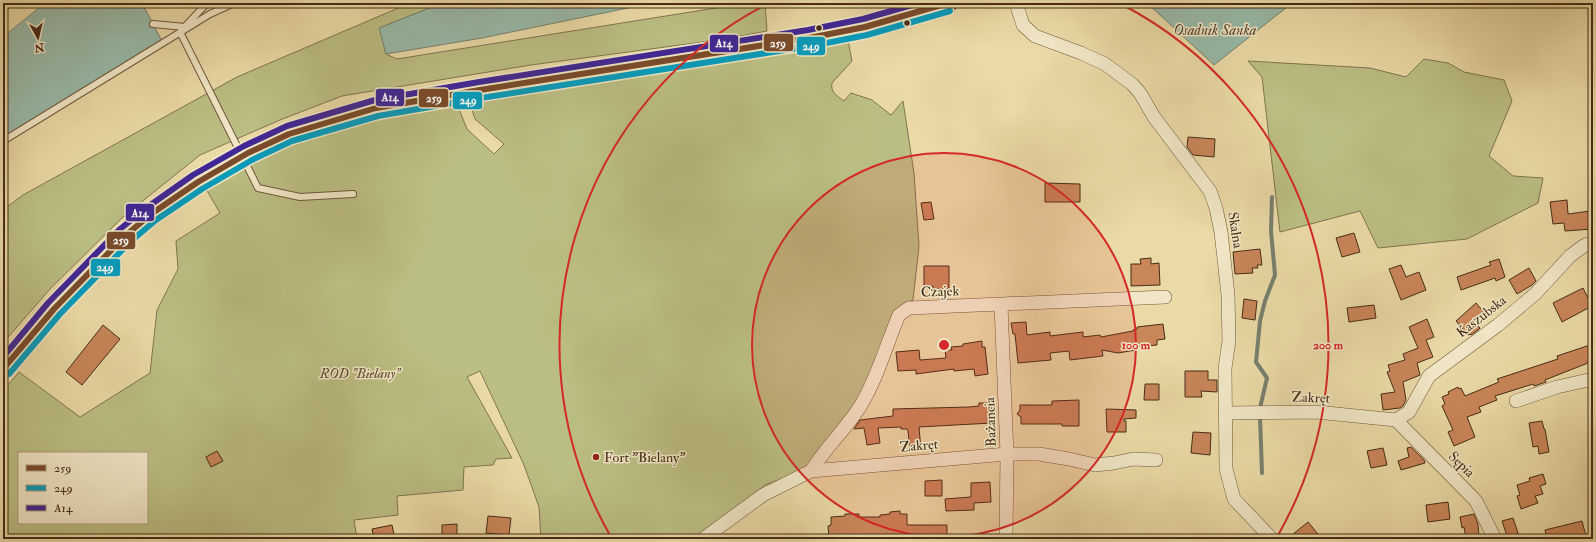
<svg xmlns="http://www.w3.org/2000/svg" width="1596" height="542" font-family="'IM FELL Double Pica',serif">
	<rect width="100%" height="100%" fill="#eadaa7"/>
	<filter id="stains"><feTurbulence type="fractalNoise" baseFrequency=".005" numOctaves="4"/><feColorMatrix values="0 0 0 0 .2 0 0 0 0 .09 0 0 0 0 .02 0 0 0 .5 -.17"/></filter>
	<radialGradient id="worn" r=".72"><stop offset=".6" stop-color="#630" stop-opacity="0"/><stop offset="1" stop-color="#630" stop-opacity=".3"/></radialGradient>
	<g fill="#bbbe84" stroke="#81754d" fill-rule="evenodd">
		<path d="M410,3H442L380,28L386,54L397,59L747,3H765L767,31L725,39L531,65L342,96L280,120L200,155L124,216L50,289L3,343V210L23,195L237,77Z"/>
		<path d="M848,40L852,61L832,83C830,92 837,96 844,101L851,93L872,100L891,115L903,101L914,173L919,246L913,300L903,305L869,385L850,416L804,470L765,485L696,539H541L539,507L524,465L480,371L467,377L512,458L496,459L493,465L464,467L463,490L397,496L398,515L354,520L357,539H3V391L19,372L80,417L150,373L157,310L178,269L176,241L220,213L206,189L294,142L369,119L457,104L467,129L494,154L504,144L475,119L470,104ZM19,453H147V523H19Z"/>
		<path d="M1424,59L1448,63L1464,72L1504,80L1512,101L1489,156L1513,176L1543,178L1538,203L1467,239L1378,248L1360,211L1280,232L1262,77L1248,61L1370,68L1406,77Z"/>
	</g>
	<g fill="#98baa9" stroke="#78816e">
		<path d="M45,3H142L162,41L3,137V37Z"/>
		<path d="M442,3H652L482,38L386,54L379,28Z"/>
		<path d="M1147,3H1292L1214,65Z"/>
	</g>
	<g fill="none" stroke-linecap="round" stroke-linejoin="round">
		<g stroke="#78816e" stroke-width="4">
			<path d="M1260,408L1267,378L1256,362L1260,321L1265,301L1275,275L1271,231L1272,197"/>
			<path d="M1260,417L1262,473"/>
		</g>
	</g>
	<g fill="#c98659" stroke="#472c16">
		<path d="M1188,137L1215,139L1214,157L1193,155L1187,147Z"/>
		<path d="M1045,183L1080,184V202H1045Z"/>
		<path d="M1567,200L1568,214L1590,211L1592,229L1565,231L1564,223L1553,224L1550,202Z"/>
		<path d="M931,202L934,219L924,220L921,203Z"/>
		<path d="M1354,233L1360,252L1342,257L1336,238Z"/>
		<path d="M1260,249L1262,265H1257L1258,268H1252L1253,273L1235,274L1233,252Z"/>
		<path d="M1151,258V264L1159,263L1160,285L1131,286V264H1141L1140,259Z"/>
		<path d="M1499,259L1505,277L1496,281L1495,278L1461,290L1457,277L1491,265L1489,262Z"/>
		<path d="M1401,265L1406,277L1419,272L1426,290L1401,300L1389,269Z"/>
		<path d="M924,266H949V289H933V286H924Z"/>
		<path d="M1529,268L1536,281L1532,285L1517,294L1509,280Z"/>
		<path d="M1583,288L1592,306L1562,322L1553,303Z"/>
		<path d="M1244,299L1257,301L1255,320L1242,318Z"/>
		<path d="M1476,303L1488,317L1478,326L1480,328L1478,330L1471,335L1470,334L1468,335L1456,321Z"/>
		<path d="M1374,305L1376,318L1349,322L1347,308Z"/>
		<path d="M1427,319L1434,337L1426,340L1433,357L1417,363L1420,375L1403,382L1406,400L1403,406L1400,408L1383,410L1381,394L1395,392L1387,372L1390,371L1388,365L1405,360L1403,354L1418,348L1409,327Z"/>
		<path d="M1026,322L1027,335L1050,332V336L1083,332V337L1100,335L1101,337L1133,331V330L1137,329V327L1163,324L1165,339L1157,340V345L1135,347L1136,350L1118,353L1102,350L1103,356L1070,360L1069,351L1050,353L1051,360L1018,363L1015,334H1013L1011,323Z"/>
		<path d="M103,325L120,339L82,385L66,372Z"/>
		<path d="M982,341V347H985L988,374L975,376L974,369L954,371V369L916,374V370L898,371L896,352L919,350L920,360L946,358L945,350H952L951,347L963,346V344Z"/>
		<path d="M1593,344V361L1545,380L1546,382L1534,386L1533,384L1495,396L1497,400L1479,407L1481,412L1467,417L1475,437L1454,446L1448,432L1453,430L1442,406L1445,404L1442,397L1449,394L1448,392L1458,387L1459,389L1461,388L1465,396L1499,382L1497,379L1558,359L1557,356Z"/>
		<path d="M1185,371H1208V380H1217V392L1201,391L1202,397H1185Z"/>
		<path d="M1145,384H1159V400H1144Z"/>
		<path d="M1079,400V426H1062V424H1021V417L1017,414L1020,410V405H1052V401Z"/>
		<path d="M979,403H991L992,423L919,427L921,450L910,451L908,431L907,429H901V427L878,428L880,443L867,445L864,428L854,429L860,420L893,416V409L969,407L979,406Z"/>
		<path d="M1106,409L1136,410V418L1124,419V421H1126V432H1107Z"/>
		<path d="M1542,421L1544,429H1545L1549,452L1539,454L1538,446L1533,447L1529,423Z"/>
		<path d="M1193,432L1211,433L1210,455L1191,453Z"/>
		<path d="M1411,447L1424,460L1425,463L1401,470L1398,461L1409,457L1407,448Z"/>
		<path d="M1383,448L1387,465L1371,468L1367,451Z"/>
		<path d="M217,451L223,461L211,467L206,457Z"/>
		<path d="M1543,474L1546,484L1540,486L1543,494L1535,496L1538,503L1521,509L1517,496L1520,495L1517,485L1530,481L1529,478Z"/>
		<path d="M942,480V496H925V481Z"/>
		<path d="M990,482L991,502L974,503V510L946,511L945,499L971,497V483Z"/>
		<path d="M1448,502L1450,519L1428,522L1426,505Z"/>
		<path d="M900,511V514H907V525H947V539H921V536L892,537V539H829L828,526L831,525V517L845,516V514H859V517H880V515L890,514V512Z"/>
		<path d="M1474,514L1478,524L1479,539H1466L1464,527L1462,528L1460,517Z"/>
		<path d="M488,516L511,518L509,535L486,533Z"/>
		<path d="M1513,518L1520,539H1508L1502,521Z"/>
		<path d="M1582,521L1586,536L1573,539H1547L1545,530Z"/>
		<path d="M1308,522L1322,539H1287Z"/>
		<path d="M457,524V539H442V525Z"/>
		<path d="M392,525L395,539H374L372,529Z"/>
	</g>
	<g fill="none" stroke-linecap="round" stroke-linejoin="round">
		<defs>
			<g id="lane">
				<path d="M207,3L180,32L258,188L300,197L353,194"/>
				<path d="M153,24L185,27"/>
				<path d="M3,141L210,14L234,3"/>
			</g>
			<g id="street">
				<path d="M1016,3L1023,25L1035,36L1081,53L1105,64L1132,84L1140,93L1154,117L1210,191L1216,208L1221,232L1228,295L1229,341L1225,368L1226,469L1234,499L1272,539"/>
				<path d="M1001,305L1007,454L1006,539"/>
				<path d="M1516,401L1557,387L1593,379"/>
				<path d="M1225,413L1316,412L1396,420"/>
				<path d="M1396,420L1409,412L1429,376L1498,325L1535,294L1570,256L1585,245L1593,243"/>
				<path d="M1396,420L1476,501L1495,539"/>
				<path d="M811,471C826,447 847,428 861,405C878,377 886,345 899,315L909,308L1165,297"/>
				<path d="M703,539L763,495L811,471L1007,454H1039L1069,459L1095,465L1114,463L1133,459L1156,460"/>
			</g>
			<path id="secondary" d="M3,369L54,309L125,236L151,214L198,182L248,153L289,134L336,119L376,108L480,90L687,58L809,38L865,27L948,3"/>
		</defs>
		<use href="#lane" stroke="#70583a" stroke-width="8"/>
		<use href="#street" stroke="#70583a" stroke-width="14"/>
		<use href="#secondary" stroke="#472c16" stroke-width="20"/>
		<use href="#lane" stroke="#f1e7c6" stroke-width="6"/>
		<use href="#street" stroke="#f1e7c6" stroke-width="13"/>
		<use href="#secondary" stroke="#f1e7c6" stroke-width="18"/>
		<defs>
			<path id="bus-1" d="M3,369L54,309L125,236L151,214L198,182L248,153L289,134L376,108L480,90L809,38L865,27L948,3"/>
			<path id="bus-2" d="M9,374L60,314L130,242L156,220L202,189L252,160L292,141L378,116L481,98L811,46L867,35L950,11"/>
			<path id="bus-3" d="M3,357L48,303L119,230L146,208L193,175L244,146L287,126L375,100L479,82L808,30L863,19L919,3"/>
		</defs>
		<use href="#bus-1" stroke="#f1e7c6" stroke-width="9"/>
		<use href="#bus-2" stroke="#f1e7c6" stroke-width="9"/>
		<use href="#bus-3" stroke="#f1e7c6" stroke-width="9"/>
		<use href="#bus-1" stroke="#7a4b2a" stroke-width="6"/>
		<use href="#bus-2" stroke="#079cbc" stroke-width="6"/>
		<use href="#bus-3" stroke="#402795" stroke-width="6"/>
	</g>
	<circle cx="944" cy="345" r="192" fill="#d62828" fill-opacity=".12"/>
	<g fill="none" stroke="#d62828" stroke-width="2">
		<circle cx="944" cy="345" r="192"/>
		<path d="M611 537A384 384 0 0 1 767 4M1121 4A384 384 0 0 1 1277 537"/>
	</g>
	<g fill="#472c16" stroke="#f1e7c6" stroke-width="1.5">
		<circle cx="907" cy="23" r="3.5"/>
		<circle cx="819" cy="28" r="3.5"/>
	</g>
	<circle fill="#8f2418" stroke="#f1e7c6" stroke-width="1.5" cx="596" cy="457" r="4"/>
	<g text-anchor="middle" stroke-width="3" stroke-linejoin="round" paint-order="stroke">
		<g font-size="14" fill="#472c16" stroke="#f1e7c6">
			<text transform="translate(1236 230) rotate(81)" y="5">Skalna</text>
			<text transform="translate(940 291) rotate(-2)" y="5">Czajek</text>
			<text transform="translate(1481 316) rotate(-38)" y="5">Kaszubska</text>
			<text transform="translate(1311 397) rotate(2)" y="5">Zakręt</text>
			<text transform="translate(990 422) rotate(-92)" y="5">Bażancia</text>
			<text transform="translate(919 445) rotate(-5)" y="5">Zakręt</text>
			<text transform="translate(1462 464) rotate(45)" y="5">Sępia</text>
		</g>
		<g font-size="14" font-style="italic" fill="#5e492c" stroke="#f1e7c6">
			<text x="360" y="378">ROD "Bielany"</text>
		</g>
		<g font-size="14" fill="#472c16" stroke="#f1e7c6" text-anchor="start">
			<text x="604" y="462">Fort "Bielany"</text>
		</g>
		<g font-size="15" font-style="italic" fill="#574833" stroke="#f1e7c6">
			<text x="1215" y="35">Osadnik Sanka</text>
		</g>
	</g>
	<circle cx="944" cy="345" r="6" fill="#d62828" stroke="#f1e7c6" stroke-width="2"/>
	<g font-size="12" text-anchor="middle" font-weight="bold" fill="#d62828" stroke="#f1e7c6" stroke-width="3" stroke-linejoin="round" paint-order="stroke">
		<text x="1136" y="349">100 m</text>
		<text x="1328" y="349">200 m</text>
	</g>
	<g stroke="#f1e7c6" stroke-width="1.5">
		<rect x="763" y="33" width="31" height="19" rx="4" fill="#7a4b2a"/>
		<rect x="709" y="34" width="30" height="19" rx="4" fill="#402795"/>
		<rect x="796" y="36" width="30" height="20" rx="4" fill="#079cbc"/>
		<rect x="375" y="88" width="30" height="19" rx="4" fill="#402795"/>
		<rect x="418" y="88" width="31" height="20" rx="4" fill="#7a4b2a"/>
		<rect x="452" y="91" width="31" height="19" rx="4" fill="#079cbc"/>
		<rect x="125" y="203" width="30" height="19" rx="4" fill="#402795"/>
		<rect x="106" y="231" width="30" height="19" rx="4" fill="#7a4b2a"/>
		<rect x="90" y="258" width="31" height="19" rx="4" fill="#079cbc"/>
	</g>
	<g font-size="11" text-anchor="middle" font-weight="bold" fill="#fff">
		<text x="778" y="47">259</text>
		<text x="724" y="47">A14</text>
		<text x="811" y="50">249</text>
		<text x="390" y="101">A14</text>
		<text x="434" y="102">259</text>
		<text x="468" y="104">249</text>
		<text x="140" y="217">A14</text>
		<text x="121" y="244">259</text>
		<text x="105" y="271">249</text>
	</g>
	<rect width="1596" height="542" fill="none" stroke="#eadaa7" stroke-width="16"/>
	<rect x="4" y="4" width="1588" height="534" fill="none" stroke="#472c16" stroke-width="2"/>
	<rect x="8" y="8" width="1580" height="526" fill="none" stroke="#472c16"/>
	<rect x="18" y="452" width="130" height="72" fill="#f1e7c6" stroke="#ad9c80"/>
	<rect x="26" y="465" width="20" height="6" fill="#7a4b2a" stroke="#ad9c80"/>
	<text x="54" y="472" font-size="12" fill="#472c16">259</text>
	<rect x="26" y="485" width="20" height="6" fill="#079cbc" stroke="#ad9c80"/>
	<text x="54" y="492" font-size="12" fill="#472c16">249</text>
	<rect x="26" y="505" width="20" height="6" fill="#402795" stroke="#ad9c80"/>
	<text x="54" y="512" font-size="12" fill="#472c16">A14</text>
	<g transform="translate(38 38) rotate(172)" stroke="#f1e7c6" stroke-width="3" paint-order="stroke">
	<path d="M0-3L7 15L0 10L-7 15Z" fill="#472c16"/>
	<text y="-6" font-size="11" font-weight="bold" text-anchor="middle" fill="#472c16">N</text>
	</g>
	<rect width="100%" height="100%" filter="url(#stains)"/>
	<rect width="100%" height="100%" fill="url(#worn)"/>
</svg>
